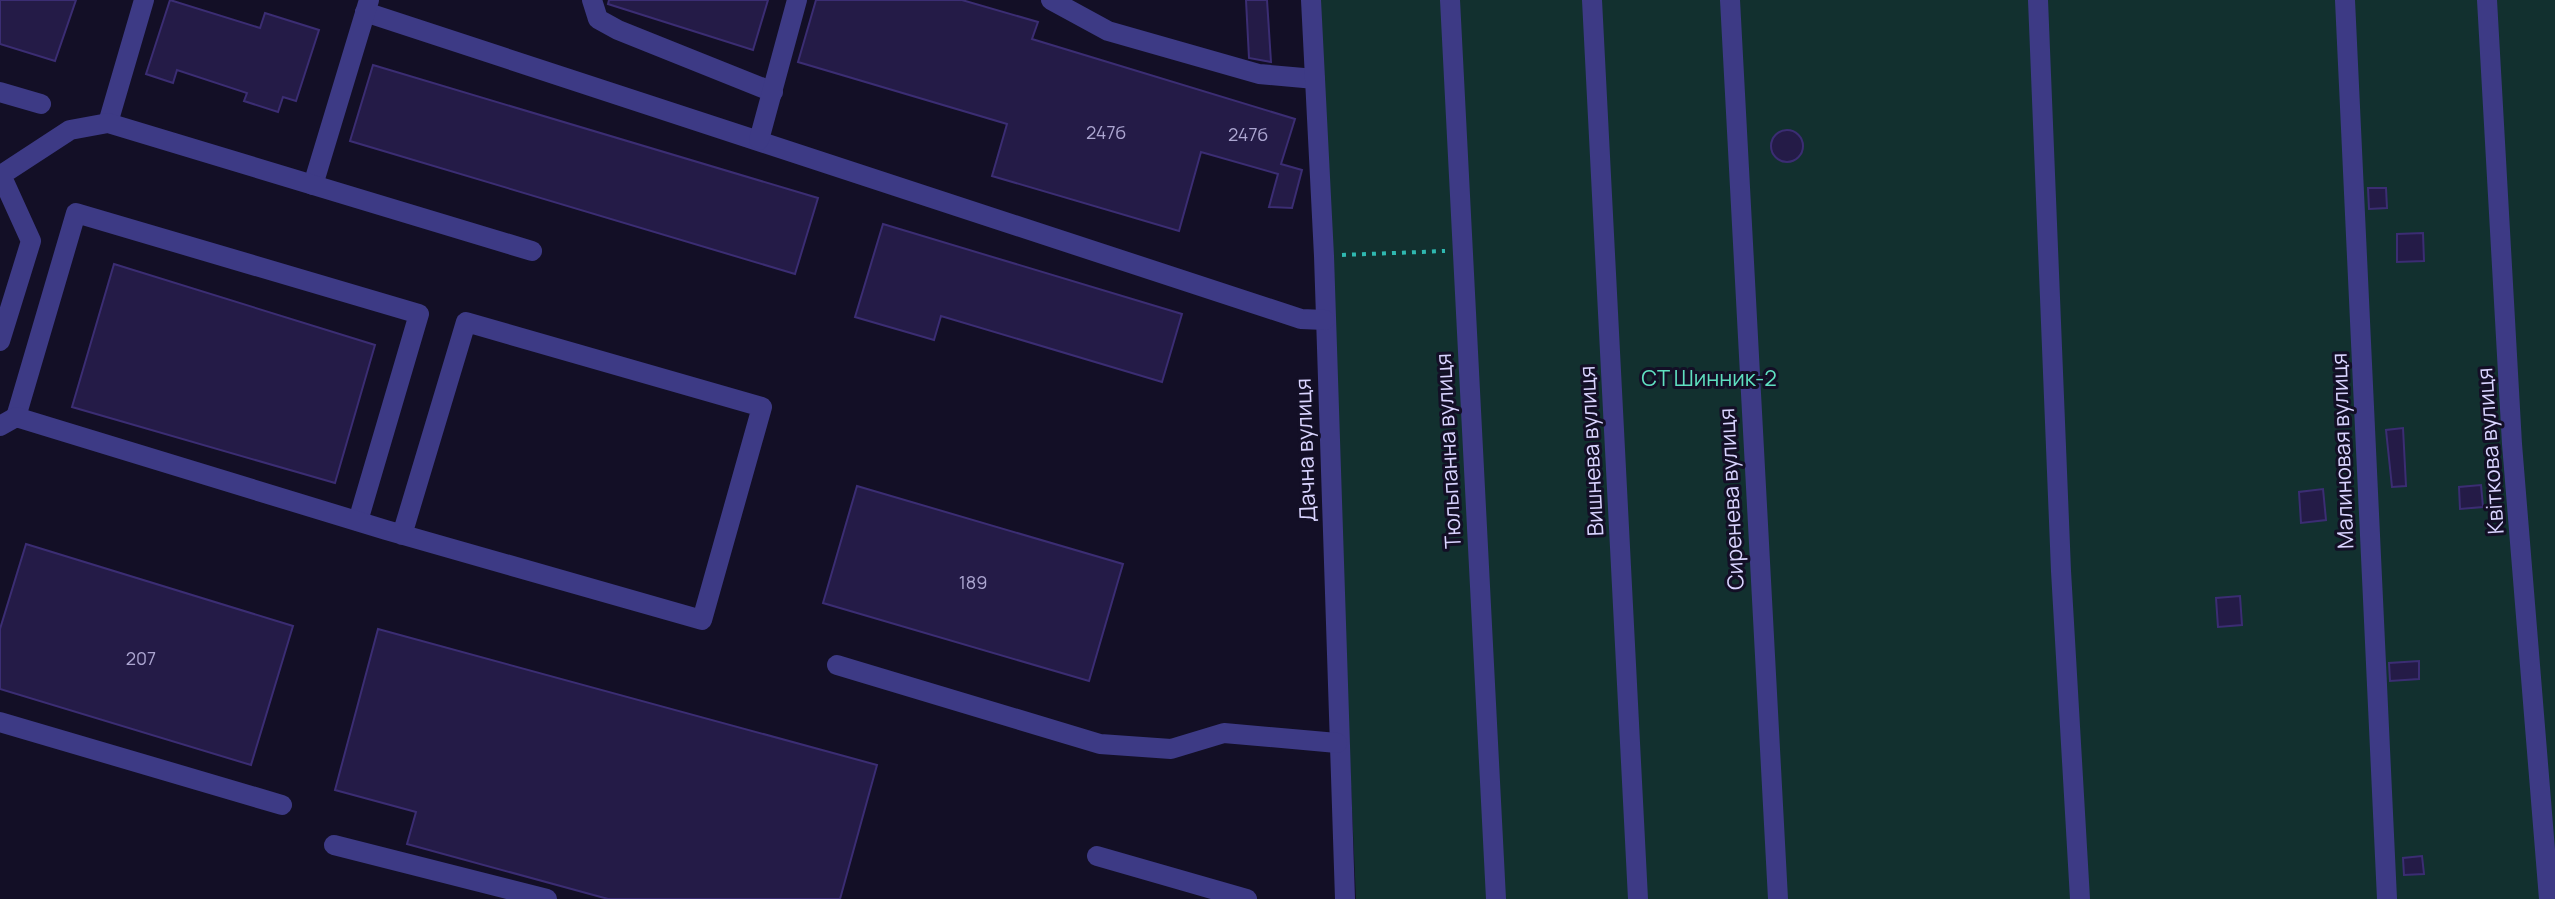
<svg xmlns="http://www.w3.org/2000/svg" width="2555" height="899" font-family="Manrope,sans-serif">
	<rect width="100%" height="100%" fill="#130f26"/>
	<path fill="#12302f" d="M1316,0H2555V899H1356Z"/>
	<g fill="#241b47" stroke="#3b2d73" stroke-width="2">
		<path d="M0,0H76L55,61L0,44Z"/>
		<path d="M170,0L260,28L265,13L319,30L296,101L283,97L278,112L244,101L247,93L177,70L173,83L146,74Z"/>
		<path d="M609,0H768L753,50L608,4Z"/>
		<path d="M816,0H962L1038,22L1032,39L1295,119L1281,164L1302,170L1292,208L1269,207L1278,174L1201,152L1179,231L992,176L1007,124L798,62Z"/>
		<path d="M1246,0H1267L1271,62L1249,58Z"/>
		<path d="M373,65L818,198L795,274L350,141Z"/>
		<circle cx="1787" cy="146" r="16"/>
		<path d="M2368,188H2386L2387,208L2369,209Z"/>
		<path d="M883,224L1182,314L1162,382L941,316L934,340L855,317Z"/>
		<path d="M2423,233L2424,261L2397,262V234Z"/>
		<path d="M114,264L375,345L335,483L72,407Z"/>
		<path d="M2403,428L2406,486L2392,487L2386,430Z"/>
		<path d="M2481,485L2483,507L2460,509L2459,487Z"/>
		<path d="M857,486L1123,564L1089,681L823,603Z"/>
		<path d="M2323,489L2326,520L2301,523L2299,492Z"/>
		<path d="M26,544L293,626L251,765L0,689V629Z"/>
		<path d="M2240,596L2242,625L2218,627L2216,598Z"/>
		<path d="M378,629L877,765L840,899H608L407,844L416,812L335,790Z"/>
		<path d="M2419,661V679L2390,681L2389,663Z"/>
		<path d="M2422,856L2424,874L2404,875L2403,858Z"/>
	</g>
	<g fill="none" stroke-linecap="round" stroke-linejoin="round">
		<path stroke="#2fb8b0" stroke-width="4" stroke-dasharray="4 6" stroke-linecap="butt" d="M1342,255L1445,251"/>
		<g stroke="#3d3a85" stroke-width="20">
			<path d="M592,0L598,19L618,30L773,92"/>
			<path d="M1051,0L1108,31L1259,74L1315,79"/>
			<path d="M1311,0L1324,256L1345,899"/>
			<path d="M1450,0L1496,899"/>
			<path d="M1592,0L1638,899"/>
			<path d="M1730,0L1778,899"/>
			<path d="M2038,0L2061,571L2080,899"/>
			<path d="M2345,0L2387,899"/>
			<path d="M2487,0L2512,444L2549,899"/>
			<path d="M365,12L1301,319L1325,320"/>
			<path d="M0,92L41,104"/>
			<path d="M108,123L144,0"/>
			<path d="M759,140L797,0"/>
			<path d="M313,185L369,0"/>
			<path d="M0,341L31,241L1,175L70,130L108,123L532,251"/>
			<path d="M16,417L76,213L419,314L358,521"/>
			<path d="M0,426L16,417L386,530L702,620L762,407L466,322L402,535"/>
			<path d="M837,665L1100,744L1171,749L1224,733L1337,743"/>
			<path d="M0,722L282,805"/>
			<path d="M334,845L547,899"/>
			<path d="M1097,856L1247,899"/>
		</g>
	</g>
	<g text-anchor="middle" stroke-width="6" stroke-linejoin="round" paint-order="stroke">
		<g font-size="18" fill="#aca6d1">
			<text x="1106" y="139">247б</text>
			<text x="1248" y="141">247б</text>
			<text x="973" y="589">189</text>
			<text x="141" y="665">207</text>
		</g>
		<g font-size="22" fill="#5fe0c0" stroke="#130f26">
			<text x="1709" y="386">СТ Шинник-2</text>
		</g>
		<g font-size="22" fill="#d9d4ff" stroke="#130f26">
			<text transform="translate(1305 450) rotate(-92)" y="8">Дачна вулиця</text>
			<text transform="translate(1448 451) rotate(-93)" y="8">Тюльпанна вулиця</text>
			<text transform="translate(1591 451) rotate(-93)" y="8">Вишнева вулиця</text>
			<text transform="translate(2342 451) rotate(-92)" y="8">Малиновая вулиця</text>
			<text transform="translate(2490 451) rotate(-94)" y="8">Квіткова вулиця</text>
			<text transform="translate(1731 499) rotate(-93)" y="8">Сиренева вулиця</text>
		</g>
	</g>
</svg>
